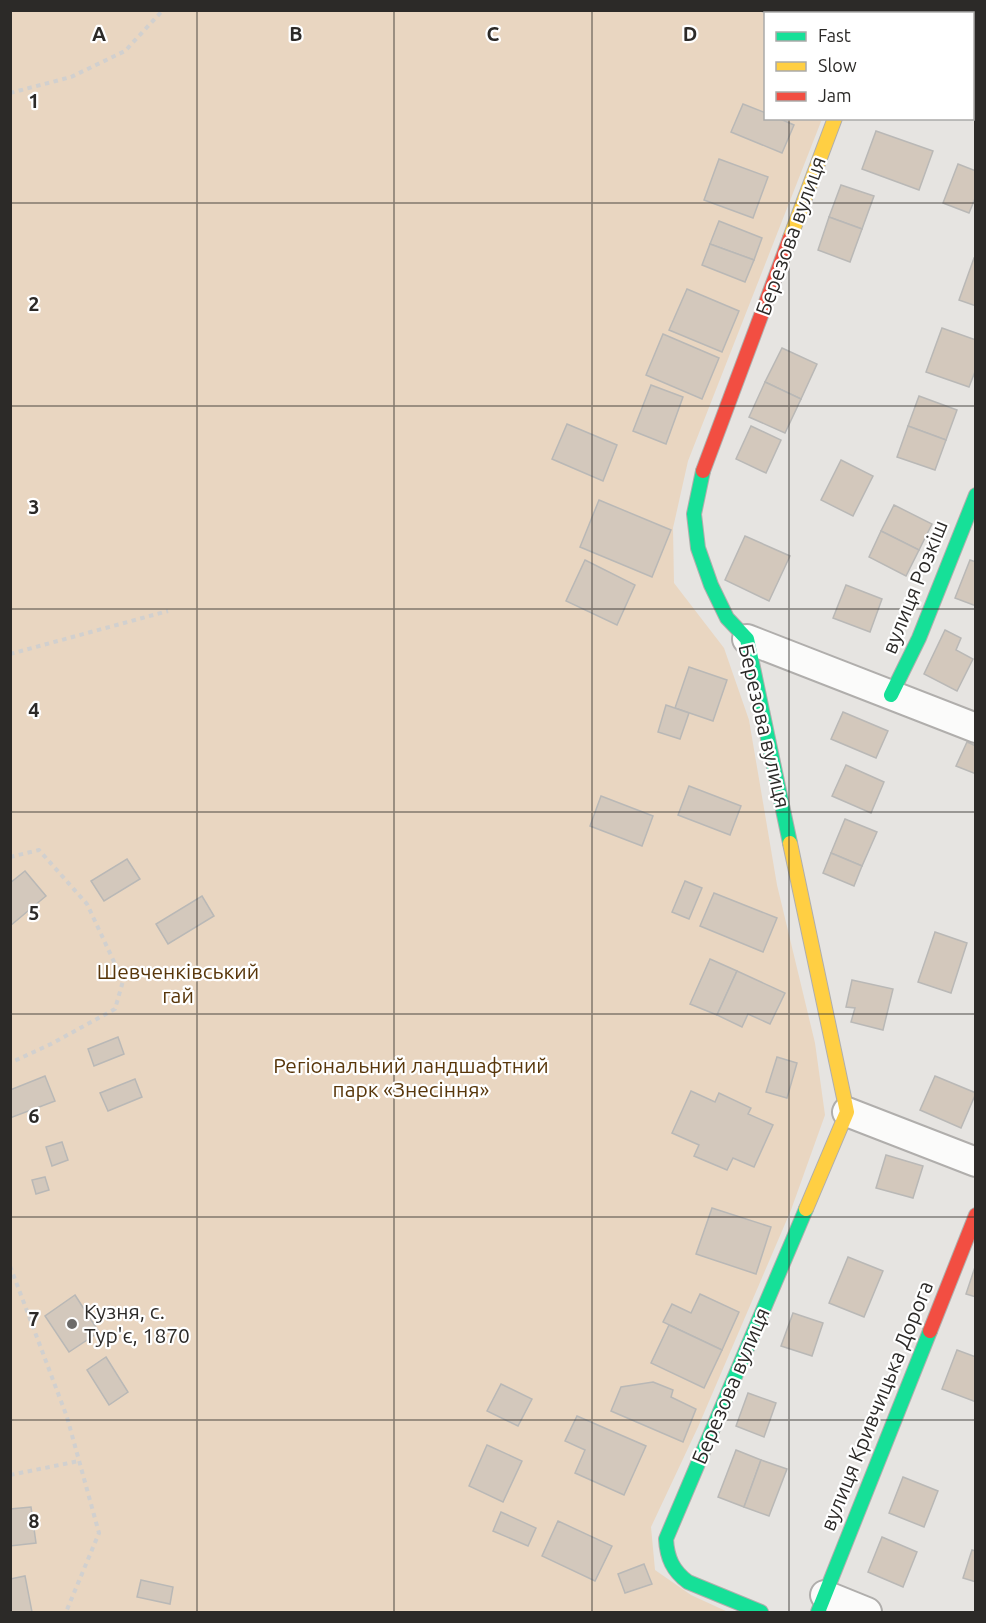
<svg xmlns="http://www.w3.org/2000/svg" width="986" height="1623" font-family="Ubuntu,sans-serif">
	<rect width="100%" height="100%" fill="#e6e4e1"/>
	<path fill="#e9d6c1" d="M11,11H861L860,14H766V118L822,119L688,461L673,528L674,583L724,648L749,720L777,885L815,1043L825,1115L791,1210L698,1427L651,1527L655,1570L691,1595L728,1612H11Z"/>
	<g fill="#d3c8bc" stroke="#b9b8b6" stroke-width="1.5">
		<path d="M759,10H800L798,14H767Z"/>
		<path d="M743,104L766,113V118H778L794,125L782,153L731,132Z"/>
		<path d="M876,131L933,151L919,190L862,169Z"/>
		<path d="M719,159L768,177L753,218L704,200Z"/>
		<path d="M958,164L976,171V196L969,213L943,203Z"/>
		<path d="M841,185L874,196L862,229L829,217Z"/>
		<path d="M829,217L862,229L850,262L818,250Z"/>
		<path d="M719,221L762,238L754,260L710,244Z"/>
		<path d="M710,244L754,260L745,282L702,265Z"/>
		<path d="M974,258L976,259V306L959,300Z"/>
		<path d="M687,289L739,311L722,352L669,330Z"/>
		<path d="M942,328L976,340V369L969,387L926,372Z"/>
		<path d="M663,334L719,358L702,399L646,375Z"/>
		<path d="M782,348L817,364L801,399L765,382Z"/>
		<path d="M765,382L801,399L785,433L749,417Z"/>
		<path d="M651,385L683,397L666,444L633,431Z"/>
		<path d="M919,396L957,410L946,440L908,426Z"/>
		<path d="M567,424L617,445L603,481L552,459Z"/>
		<path d="M751,426L781,440L766,473L736,459Z"/>
		<path d="M908,426L946,440L935,470L897,457Z"/>
		<path d="M841,460L873,476L853,516L821,500Z"/>
		<path d="M599,500L671,530L652,577L580,547Z"/>
		<path d="M894,505L932,524L919,550L881,531Z"/>
		<path d="M881,531L919,550L906,576L869,557Z"/>
		<path d="M745,536L790,556L769,601L725,580Z"/>
		<path d="M585,560L635,585L617,625L566,601Z"/>
		<path d="M970,560L976,562V606L955,598Z"/>
		<path d="M846,585L882,599L870,632L833,618Z"/>
		<path d="M945,630L961,638L956,650L973,659L957,691L924,674Z"/>
		<path d="M689,667L727,680L713,721L675,708Z"/>
		<path d="M666,705L689,713L680,739L658,732Z"/>
		<path d="M843,712L888,731L876,758L831,739Z"/>
		<path d="M967,742L976,746V774L956,766Z"/>
		<path d="M846,765L884,782L871,813L832,796Z"/>
		<path d="M689,786L741,806L730,835L678,815Z"/>
		<path d="M601,796L653,816L642,846L590,826Z"/>
		<path d="M845,819L877,832L862,866L831,853Z"/>
		<path d="M831,853L862,866L854,886L823,873Z"/>
		<path d="M127,859L140,879L104,901L91,881Z"/>
		<path d="M25,871L46,896L10,926V883Z"/>
		<path d="M685,881L702,888L689,919L672,912Z"/>
		<path d="M714,893L777,918L763,952L700,926Z"/>
		<path d="M202,896L214,916L168,944L156,924Z"/>
		<path d="M935,932L967,943L951,993L918,982Z"/>
		<path d="M710,959L737,971L717,1015L690,1004Z"/>
		<path d="M737,971L785,993L770,1024L748,1014L742,1027L717,1015Z"/>
		<path d="M852,980L893,989L883,1030L851,1022L855,1008L846,1007Z"/>
		<path d="M118,1037L124,1054L94,1066L88,1049Z"/>
		<path d="M777,1057L797,1063L787,1098L766,1092Z"/>
		<path d="M45,1076L55,1101L10,1118V1090Z"/>
		<path d="M935,1076L976,1093L961,1128L920,1110Z"/>
		<path d="M135,1079L142,1097L108,1111L100,1093Z"/>
		<path d="M691,1091L715,1102L719,1093L751,1108L748,1114L773,1125L754,1167L733,1158L727,1170L694,1156L699,1145L672,1133Z"/>
		<path d="M62,1142L68,1160L52,1166L46,1147Z"/>
		<path d="M886,1155L923,1166L913,1198L876,1188Z"/>
		<path d="M45,1177L49,1190L36,1194L32,1180Z"/>
		<path d="M712,1208L771,1227L756,1274L696,1254Z"/>
		<path d="M848,1257L883,1271L864,1317L829,1303Z"/>
		<path d="M976,1264V1297L966,1294Z"/>
		<path d="M700,1294L739,1312L722,1350L663,1322L672,1304L691,1313Z"/>
		<path d="M75,1295L99,1332L69,1352L45,1316Z"/>
		<path d="M793,1313L823,1323L812,1356L781,1346Z"/>
		<path d="M669,1325L722,1350L704,1388L651,1363Z"/>
		<path d="M957,1350L976,1357V1402L942,1389Z"/>
		<path d="M106,1357L128,1392L109,1405L87,1370Z"/>
		<path d="M653,1382L673,1390L671,1397L696,1409L683,1442L611,1411L621,1387Z"/>
		<path d="M501,1384L532,1399L518,1426L487,1411Z"/>
		<path d="M748,1393L776,1403L764,1437L736,1426Z"/>
		<path d="M577,1416L646,1446L624,1495L575,1473L585,1450L565,1441Z"/>
		<path d="M487,1445L522,1461L503,1502L469,1486Z"/>
		<path d="M736,1450L761,1460L744,1507L718,1497Z"/>
		<path d="M761,1460L787,1469L769,1516L744,1507Z"/>
		<path d="M903,1477L938,1491L924,1527L889,1513Z"/>
		<path d="M31,1507L36,1543L10,1546V1509Z"/>
		<path d="M501,1512L536,1528L528,1546L493,1531Z"/>
		<path d="M558,1521L612,1546L595,1581L542,1556Z"/>
		<path d="M882,1537L917,1552L903,1587L868,1572Z"/>
		<path d="M972,1550L976,1551V1582L963,1578Z"/>
		<path d="M644,1564L652,1584L625,1593L618,1574Z"/>
		<path d="M25,1576L32,1612H10V1579Z"/>
		<path d="M141,1580L173,1587L170,1604L137,1597Z"/>
	</g>
	<g fill="none" stroke-linecap="round" stroke-linejoin="round">
		<defs>
			<g id="street">
				<path d="M874,14L875,10"/>
				<path d="M747,639L976,728"/>
				<path d="M847,1112L976,1162"/>
				<path d="M825,1595L867,1612"/>
			</g>
			<g id="fast">
				<path d="M703,471L694,514L698,548L711,585L727,618L747,639L790,843"/>
				<path d="M891,695L919,638L976,495"/>
				<path d="M761,1612L688,1582C673,1571 667,1558 666,1539L806,1209"/>
				<path d="M818,1612L930,1331"/>
			</g>
			<g id="slow">
				<path d="M790,238L835,118"/>
				<path d="M790,843L847,1112L806,1209"/>
			</g>
			<g id="jam">
				<path d="M703,471L790,238"/>
				<path d="M930,1331L976,1215"/>
			</g>
		</defs>
		<use href="#street" stroke="#b0aeac" stroke-width="32"/>
		<use href="#fast" stroke="#b0aeac" stroke-width="16"/>
		<use href="#slow" stroke="#b0aeac" stroke-width="16"/>
		<use href="#jam" stroke="#b0aeac" stroke-width="16"/>
		<g stroke="#d1d0cf" stroke-width="4" stroke-dasharray="4.5 4.5" stroke-linecap="butt">
			<path d="M10,93L71,77L125,51L163,10"/>
			<path d="M10,654L168,611"/>
			<path d="M10,857L39,850L87,904L123,981L115,1009L51,1044L10,1063"/>
			<path d="M10,1266L67,1417L99,1533L66,1612"/>
			<path d="M10,1475L79,1461"/>
		</g>
		<use href="#street" stroke="#fbfbfa" stroke-width="28"/>
		<use href="#fast" stroke="#16e098" stroke-width="14"/>
		<use href="#slow" stroke="#ffcf43" stroke-width="14"/>
		<use href="#jam" stroke="#f24e42" stroke-width="14"/>
	</g>
	<path fill="none" stroke="#2c2a28" stroke-width="1.5" stroke-opacity="0.55" d="M197,10V1612M394,10V1612M592,10V1612M789,10V14M789,118V1612M10,203H976M10,406H976M10,609H976M10,812H976M10,1014H976M10,1217H976M10,1420H976"/>
	<circle fill="#6d6b69" stroke="#fff" stroke-width="2" cx="72" cy="1324" r="6"/>
	<g text-anchor="middle" stroke-width="4.5" stroke-linejoin="round" paint-order="stroke">
		<g font-size="21" fill="#2c2a28" stroke="#fff">
			<text transform="translate(791 236) rotate(-70)" y="7">Березова вулиця</text>
			<text transform="translate(915 587) rotate(-68)" y="7">вулиця Розкіш</text>
			<text transform="translate(764 726) rotate(77)" y="7">Березова вулиця</text>
			<text transform="translate(731 1386) rotate(-67)" y="7">Березова вулиця</text>
			<text transform="translate(877 1406) rotate(-68)" y="7">вулиця Кривчицька Дорога</text>
		</g>
		<g font-size="21" fill="#58360a" stroke="#fff">
			<text x="178" y="979">Шевченківський<tspan x="178" dy="24">гай</tspan></text>
			<text x="411" y="1073">Регіональний ландшафтний<tspan x="411" dy="24">парк «Знесіння»</tspan></text>
		</g>
		<g font-size="21" fill="#2c2a28" stroke="#fff" text-anchor="start">
			<text x="84" y="1319">Кузня, с.<tspan x="84" dy="24">Тур'є, 1870</tspan></text>
		</g>
	</g>
	<g font-size="20" text-anchor="middle" font-weight="bold" fill="#2c2a28" stroke="#fff" stroke-width="4.5" stroke-linejoin="round" paint-order="stroke">
		<text x="99" y="41">A</text>
		<text x="296" y="41">B</text>
		<text x="493" y="41">C</text>
		<text x="690" y="41">D</text>
		<text x="34" y="108">1</text>
		<text x="34" y="311">2</text>
		<text x="34" y="514">3</text>
		<text x="34" y="717">4</text>
		<text x="34" y="920">5</text>
		<text x="34" y="1123">6</text>
		<text x="34" y="1326">7</text>
		<text x="34" y="1528">8</text>
	</g>
	<rect width="986" height="1623" fill="none" stroke="#2c2a28" stroke-width="24"/>
	<rect x="764" y="12" width="210" height="108" fill="#ffffff" stroke="#abaaa9" stroke-width="1.5"/>
	<rect x="776" y="32" width="30" height="9" fill="#16e098" stroke="#abaaa9" stroke-width="1.5"/>
	<text x="818" y="42" font-size="18" fill="#2c2a28">Fast</text>
	<rect x="776" y="62" width="30" height="9" fill="#ffcf43" stroke="#abaaa9" stroke-width="1.5"/>
	<text x="818" y="72" font-size="18" fill="#2c2a28">Slow</text>
	<rect x="776" y="92" width="30" height="9" fill="#f24e42" stroke="#abaaa9" stroke-width="1.5"/>
	<text x="818" y="102" font-size="18" fill="#2c2a28">Jam</text>
</svg>
